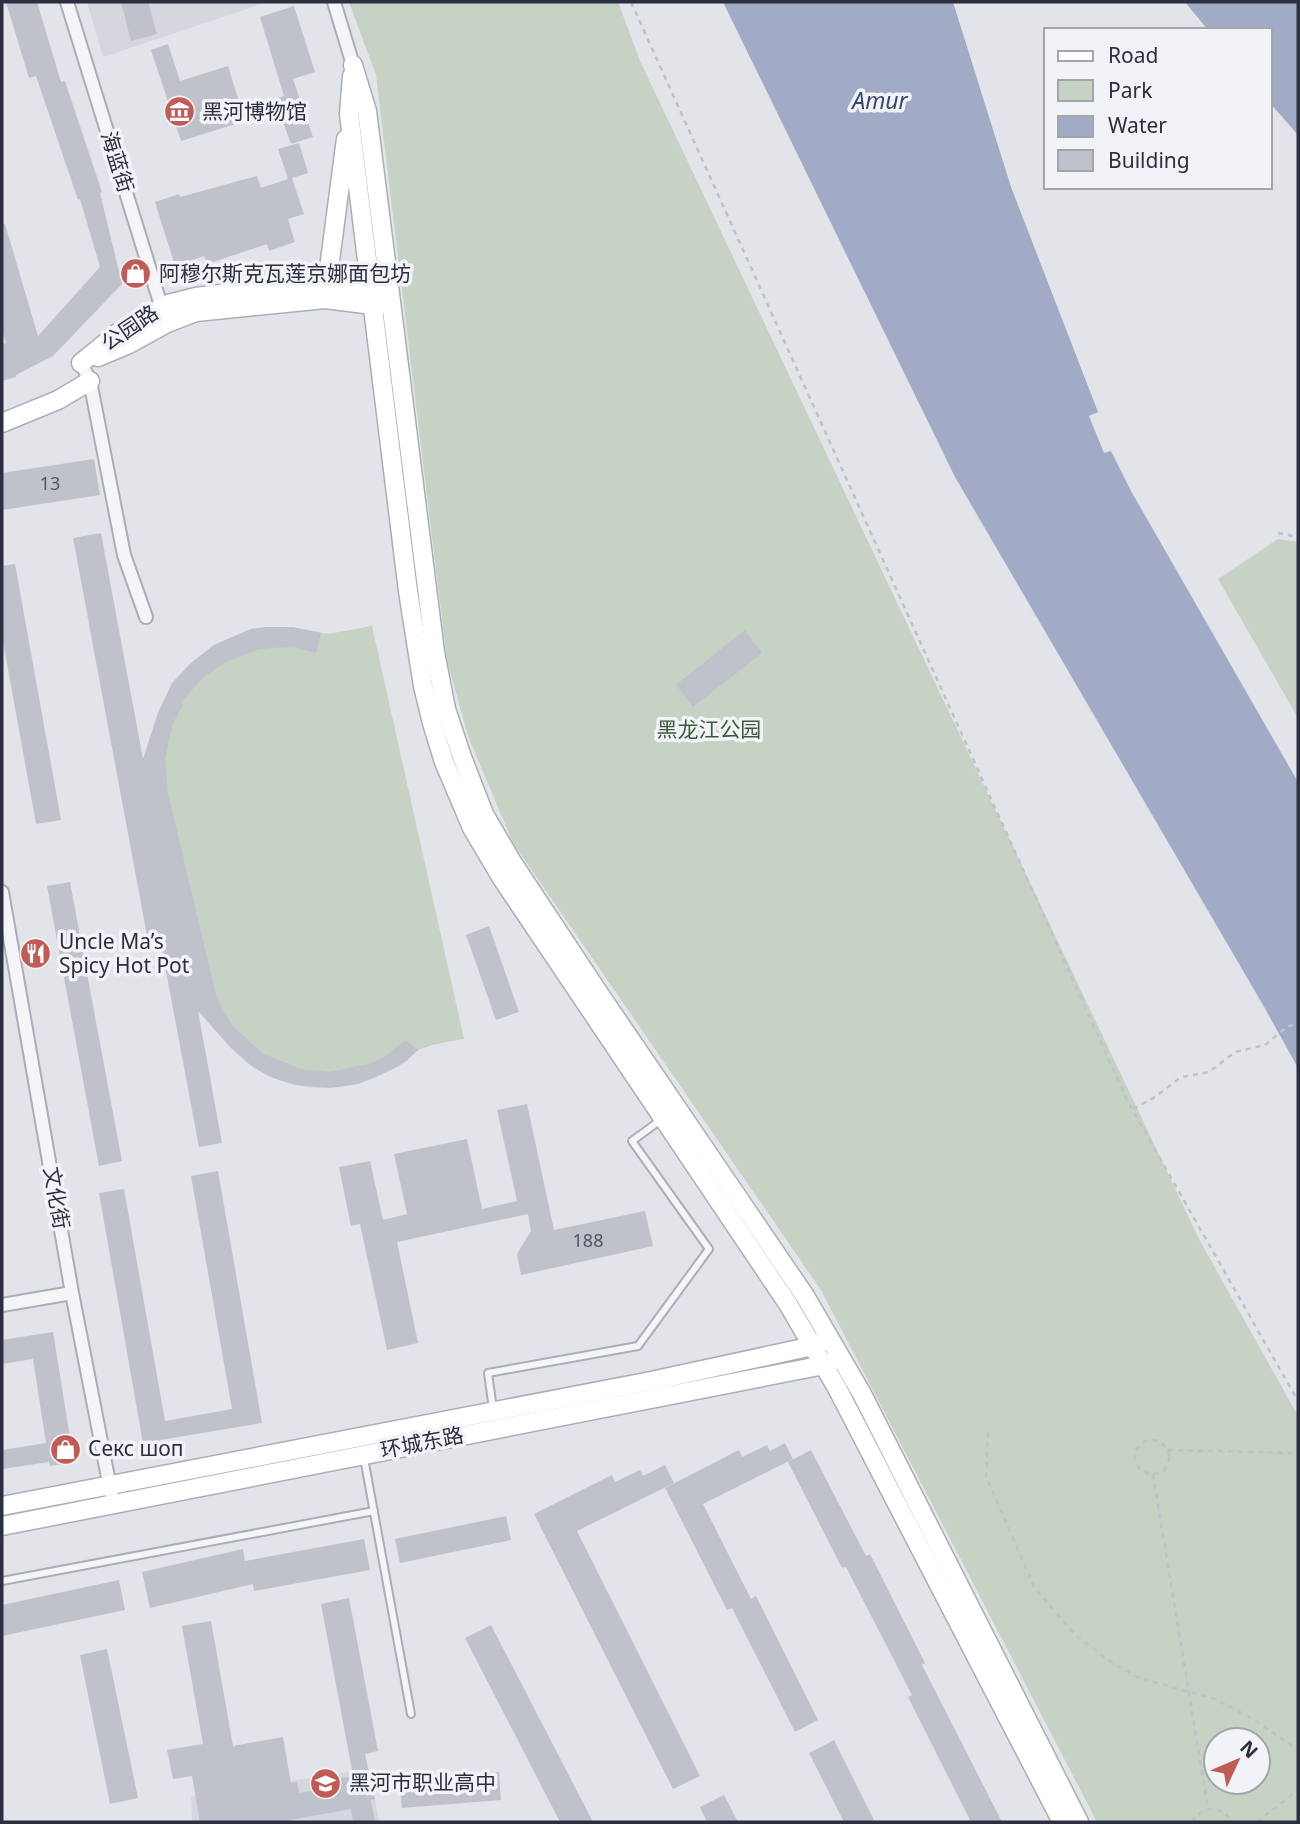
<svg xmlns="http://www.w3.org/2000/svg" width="1300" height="1824" font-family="'Noto Sans','Noto Sans SC',sans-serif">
	<rect width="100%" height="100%" fill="#e2e4e9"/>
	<g fill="#d5d6de">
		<path d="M87,2H267L103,57Z"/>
		<path d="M370,1769L379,1822H192L191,1796Z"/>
	</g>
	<g fill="#c5d2c4" fill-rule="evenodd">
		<path d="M349,2H618L640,61L1200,1241L1298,1416V1822H1097L821,1290L513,843L468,736L447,660L376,75ZM1216,1740H1258V1782H1216Z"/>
		<path d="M1278,539L1298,542V718L1218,579Z"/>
		<path d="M372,626L464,1039C452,1041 426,1045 417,1051C413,1054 409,1059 405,1062C396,1068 386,1073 377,1077C336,1094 290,1091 253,1067C240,1058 229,1045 218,1033L151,735L158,713L174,681L191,663L214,645L251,629L267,627H292L328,634Z"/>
	</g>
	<g fill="#a1abc5">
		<path d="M723,2H953L1011,187L1098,412L1089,416L1104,453L1111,451L1131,491L1298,782V1068L1263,1005L955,477Z"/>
		<path d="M1185,2H1298V135L1270,103V30H1208Z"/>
	</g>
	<g fill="#c0c2cb">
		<path d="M6,2H37L61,82L65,81L102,192L100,193L122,284L53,356L16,375V377L2,381V344L6,343L2,330V224H5L38,336L100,267L80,199L78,200L36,76L29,78Z"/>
		<path d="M121,2H148L157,34L131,41Z"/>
		<path d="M294,6L315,72L293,79L313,137L291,144L275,99L284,96L260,17Z"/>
		<path d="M168,44L180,81L228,66L245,121L181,141L151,50Z"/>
		<path d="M299,143L308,173L292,178L304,214L288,219L295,242L269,251L267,244L207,264L204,256L175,266L155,202L179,194L180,197L257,176L261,188L288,179L278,149Z"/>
		<path d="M94,459L100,495L2,510V473Z"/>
		<path d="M101,533L143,759L158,713L172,683L191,663L214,645L251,629L267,627H292L321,633L316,653L293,647L270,648L257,650L224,663L204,677L180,703L183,705L173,723L165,759L168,793L216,995L223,1010L233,1026L262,1053L301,1069L329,1072L372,1063L386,1056L405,1040L418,1050L407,1060L395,1068L358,1084L330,1088L296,1085L270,1077L251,1065L231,1048L198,1011L222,1143L199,1147L160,939L148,941L73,538Z"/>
		<path d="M15,564L61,820L36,824L2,636V566Z"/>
		<path d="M745,630L762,653L693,707L676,685Z"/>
		<path d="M70,882L122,1161L99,1166L47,886Z"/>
		<path d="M489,926L519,1012L496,1020L466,935Z"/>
		<path d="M527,1104L554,1230L645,1211L653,1246L521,1275L517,1254L531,1231L528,1214L397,1242L418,1343L387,1350L360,1224L351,1226L339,1167L370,1161L383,1220L407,1214L394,1154L467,1139L482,1209L517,1201L497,1110Z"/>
		<path d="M218,1171L262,1423L143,1443L99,1193L124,1189L165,1421L232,1409L191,1176Z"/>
		<path d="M53,1332L74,1462L50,1466L49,1462L2,1469V1450L46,1443L33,1359L2,1364V1340Z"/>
		<path d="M785,1443L793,1459L703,1504L751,1599L756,1596L818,1720L795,1732L732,1608L727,1610L665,1488L739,1450L742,1457L767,1445L770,1451Z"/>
		<path d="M811,1450L866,1556L870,1554L925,1663L922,1665L1002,1822H971L908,1697L912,1695L846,1567L842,1568L788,1462Z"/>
		<path d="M665,1465L674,1483L577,1531L700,1776L673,1789L534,1514L612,1475L615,1482L640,1470L643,1476Z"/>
		<path d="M506,1516L511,1540L400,1563L395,1539Z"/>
		<path d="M364,1539L370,1570L254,1591L253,1584L150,1608L142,1572L243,1549L245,1561Z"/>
		<path d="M119,1580L125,1610L2,1636V1605Z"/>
		<path d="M349,1598L378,1751L365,1754L375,1799L371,1800L375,1822H353L351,1809L279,1822H200L192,1776L173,1779L167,1750L203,1744L182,1626L211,1621L233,1746L283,1737L291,1783L297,1782L299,1793L339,1786L337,1779L353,1776L321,1604Z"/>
		<path d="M491,1625L593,1822H560L465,1638Z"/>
		<path d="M107,1649L138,1798L110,1804L80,1655Z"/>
		<path d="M834,1740L875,1822H844L809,1753Z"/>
		<path d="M499,1772L501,1800L402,1808L399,1780Z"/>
		<path d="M724,1795L738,1822H707L700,1807Z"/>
	</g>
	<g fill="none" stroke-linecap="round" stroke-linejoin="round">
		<defs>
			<g id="lane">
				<path d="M493,1409L488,1373L638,1346L709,1249L632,1141L662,1119"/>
				<path d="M364,1458L411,1714"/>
				<path d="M2,1581L374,1511"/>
			</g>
			<g id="street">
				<path d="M67,2L163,312"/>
				<path d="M334,2L353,65"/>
				<path d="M81,363L90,381L124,555L146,617"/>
				<path d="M2,892L72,1293L113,1503"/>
				<path d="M2,1305L72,1293"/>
			</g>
			<g id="secondary">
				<path d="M353,65L367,111L435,652L446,709L462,757L484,814L512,862L600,995L805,1296L862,1394L1079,1822"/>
				<path d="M352,76L349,114L408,591L423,686L432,723L444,762L472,828L501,877L788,1304L837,1388L1062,1822"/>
				<path d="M326,291L346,139"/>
				<path d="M98,357L127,345L167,323L196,312L325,299L373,305L384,304"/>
				<path d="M81,363L119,332L168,304L196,297L327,281L352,288L381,289"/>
				<path d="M2,423L58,400L90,381"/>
				<path d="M2,1506L651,1381L813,1346L823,1341"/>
				<path d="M2,1526L824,1365L831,1362"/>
			</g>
		</defs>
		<use href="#lane" stroke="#abaeb6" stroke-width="10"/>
		<use href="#street" stroke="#abaeb6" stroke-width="16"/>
		<use href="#secondary" stroke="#abaeb6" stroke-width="21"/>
		<g stroke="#c1c2c8" stroke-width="2.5" stroke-dasharray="5 5" stroke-linecap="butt">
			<path d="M631,2L1128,1102L1298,1401"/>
			<path d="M1278,533L1298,537"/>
			<path d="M1133,1109L1155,1097L1181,1077L1209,1072L1235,1052L1265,1045L1288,1026L1298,1025"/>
			<path d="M988,1432L986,1476L1034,1587L1076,1636L1113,1663L1139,1678L1215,1699L1255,1720L1298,1750"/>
			<circle cx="1152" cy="1457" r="17"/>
			<path d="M1168,1450L1298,1453"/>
			<path d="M1153,1474L1208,1809"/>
			<path d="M1192,1822C1202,1805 1221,1805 1232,1822"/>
			<path d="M1257,1822L1298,1790"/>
		</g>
		<use href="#lane" stroke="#f5f5f8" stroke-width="6"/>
		<use href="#street" stroke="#f5f5f8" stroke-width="12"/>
		<use href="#secondary" stroke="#fff" stroke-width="18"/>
	</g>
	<defs>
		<symbol id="museum-disc" viewBox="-11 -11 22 22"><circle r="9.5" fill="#c15b55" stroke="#f2f3f7"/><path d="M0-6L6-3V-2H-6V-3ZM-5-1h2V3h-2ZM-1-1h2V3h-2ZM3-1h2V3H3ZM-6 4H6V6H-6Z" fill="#fff"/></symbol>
		<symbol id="shop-disc" viewBox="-11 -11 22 22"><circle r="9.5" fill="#c15b55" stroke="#f2f3f7"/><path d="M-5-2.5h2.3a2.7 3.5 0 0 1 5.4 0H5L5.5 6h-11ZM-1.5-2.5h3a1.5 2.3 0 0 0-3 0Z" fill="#fff"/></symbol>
		<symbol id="restaurant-disc" viewBox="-11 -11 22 22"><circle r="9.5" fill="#c15b55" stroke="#f2f3f7"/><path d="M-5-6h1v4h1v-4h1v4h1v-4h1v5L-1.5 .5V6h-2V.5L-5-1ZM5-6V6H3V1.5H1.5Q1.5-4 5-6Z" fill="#fff"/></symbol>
		<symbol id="school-disc" viewBox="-11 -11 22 22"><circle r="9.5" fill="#c15b55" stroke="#f2f3f7"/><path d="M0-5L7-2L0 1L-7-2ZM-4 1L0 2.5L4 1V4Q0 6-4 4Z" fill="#fff"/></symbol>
	</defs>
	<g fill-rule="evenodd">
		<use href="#museum-disc" x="162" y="94" width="35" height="35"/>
		<use href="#shop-disc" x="118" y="256" width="35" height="35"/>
		<use href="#restaurant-disc" x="18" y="936" width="35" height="35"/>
		<use href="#shop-disc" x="48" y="1432" width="35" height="35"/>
		<use href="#school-disc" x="308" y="1766" width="35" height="35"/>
	</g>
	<g text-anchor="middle" stroke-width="7" stroke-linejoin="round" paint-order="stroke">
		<g font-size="18" fill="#515462">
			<text x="50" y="490">13</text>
			<text x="588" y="1247">188</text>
		</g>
		<g font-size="21" fill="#2c2f3f" stroke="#f2f3f7" text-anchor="start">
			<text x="202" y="119">黑河博物馆</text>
			<text x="159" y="281">阿穆尔斯克瓦莲京娜面包坊</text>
			<text x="59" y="949">Uncle Ma’s<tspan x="59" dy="24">Spicy Hot Pot</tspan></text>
			<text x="88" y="1456">Секс шоп</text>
			<text x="349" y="1790">黑河市职业高中</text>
		</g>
		<g font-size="21" fill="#2c2f3f" stroke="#f2f3f7">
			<text transform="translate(117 162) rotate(73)" y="7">海蓝街</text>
			<text transform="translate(130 328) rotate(-34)" y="7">公园路</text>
			<text transform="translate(56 1198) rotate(80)" y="7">文化街</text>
			<text transform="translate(422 1443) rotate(-11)" y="7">环城东路</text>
		</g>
		<g font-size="21" fill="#3b5a3b" stroke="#f2f3f7">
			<text x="709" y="737">黑龙江公园</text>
		</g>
		<g font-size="23" font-style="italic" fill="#3a476f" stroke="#f2f3f7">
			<text x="880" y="109">Amur</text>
		</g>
	</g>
	<rect width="1300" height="1824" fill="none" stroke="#2c2f3f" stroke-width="7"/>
	<rect x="1044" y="28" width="228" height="161" fill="#f2f3f7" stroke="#a3a5ad" stroke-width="2"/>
	<rect x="1058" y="51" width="35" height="10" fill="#ffffff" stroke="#a3a5ad" stroke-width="2"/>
	<text x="1108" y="63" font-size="21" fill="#2c2f3f">Road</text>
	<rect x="1058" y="80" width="35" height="21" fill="#c5d2c4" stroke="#a3a5ad" stroke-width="2"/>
	<text x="1108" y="98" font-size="21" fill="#2c2f3f">Park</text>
	<rect x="1058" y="116" width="35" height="21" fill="#a1abc5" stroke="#a3a5ad" stroke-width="2"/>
	<text x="1108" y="133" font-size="21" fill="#2c2f3f">Water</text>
	<rect x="1058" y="150" width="35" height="21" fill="#c0c2cb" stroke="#a3a5ad" stroke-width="2"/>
	<text x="1108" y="168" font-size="21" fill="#2c2f3f">Building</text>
	<g transform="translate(1237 1761) rotate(46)"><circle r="33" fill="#f2f3f7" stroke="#a3a5ad" stroke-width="2"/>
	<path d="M0-5L12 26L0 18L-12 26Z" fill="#c15b55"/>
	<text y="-10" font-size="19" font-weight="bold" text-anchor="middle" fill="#2c2f3f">N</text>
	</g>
</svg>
